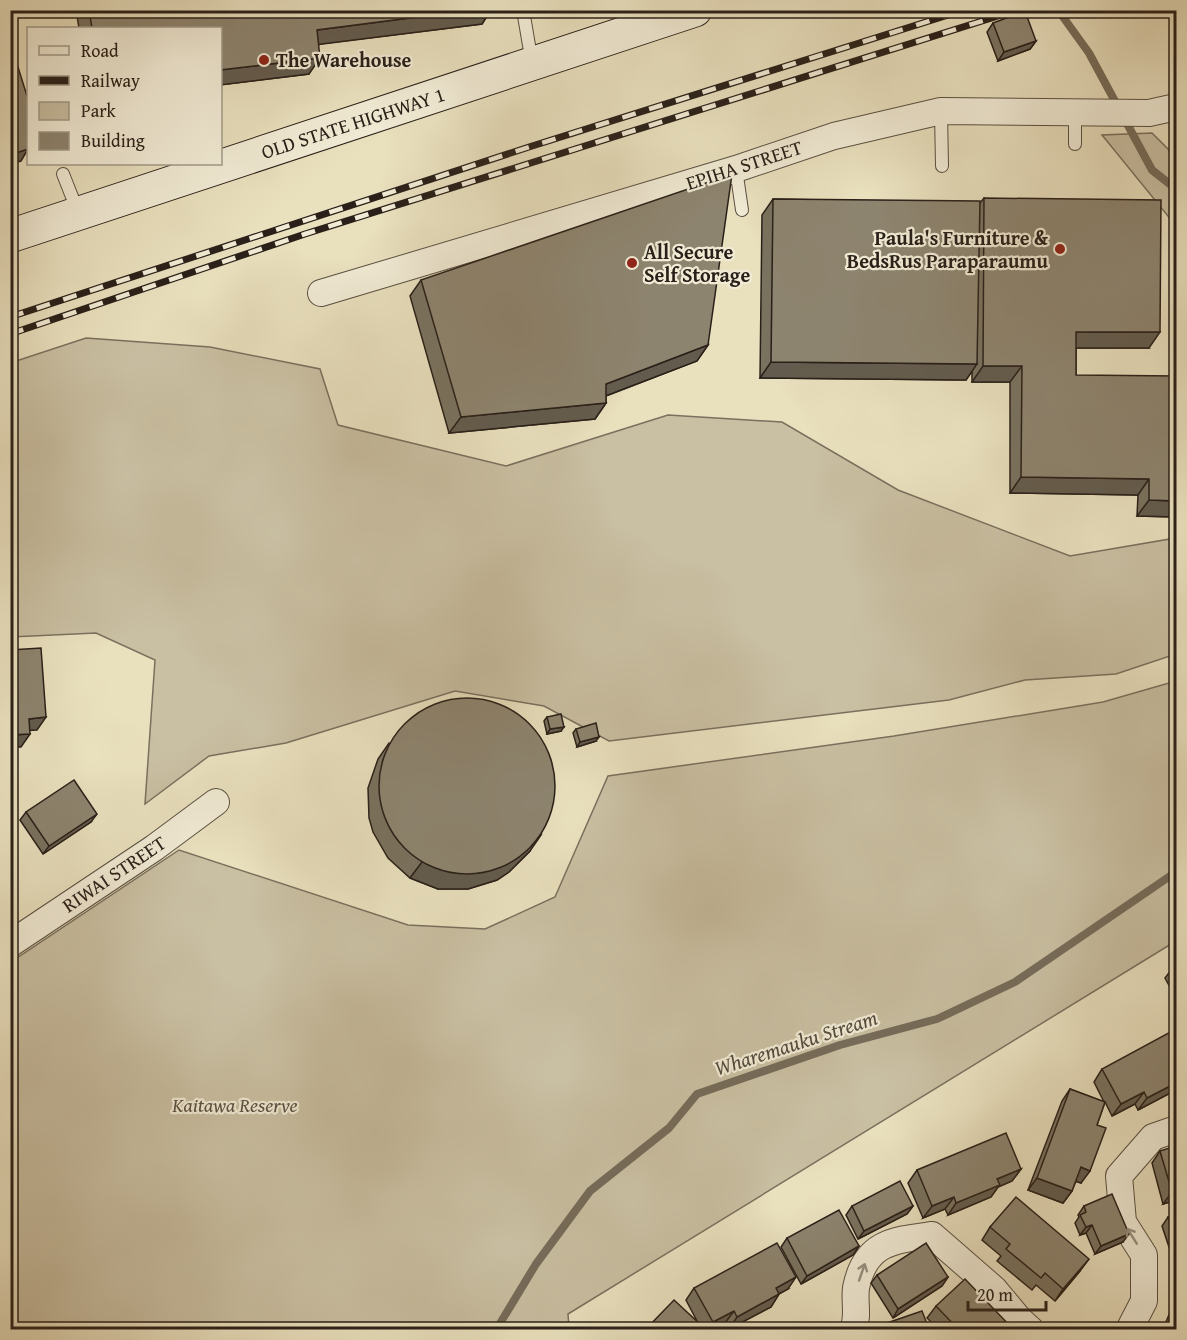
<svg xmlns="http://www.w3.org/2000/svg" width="1187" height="1340" font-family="'Gentium Book Plus',serif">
	<rect width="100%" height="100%" fill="#e9e0be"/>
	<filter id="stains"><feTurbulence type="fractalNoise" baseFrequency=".00333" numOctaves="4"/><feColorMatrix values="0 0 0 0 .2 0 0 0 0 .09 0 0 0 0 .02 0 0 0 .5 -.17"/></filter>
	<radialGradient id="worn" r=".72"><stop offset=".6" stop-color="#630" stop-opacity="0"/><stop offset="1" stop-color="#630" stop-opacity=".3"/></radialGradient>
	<g fill="#c9bfa2" stroke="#7a705e" stroke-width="1.5">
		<path d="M1152,133L1168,149L1176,164V226L1102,135Z"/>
		<path d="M86,338L210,347L320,369L338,425L506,466L668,415L782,422L898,490L1070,556L1176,538V654L1116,674L1025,680L949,700L609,741L544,706L455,691L286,743L209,756L145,804L155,660L96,633L11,637L10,363Z"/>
		<path d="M1176,681V941L568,1314L569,1329H11V962L179,850L408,925L485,929L555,897L608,776L894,736L1103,702Z"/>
	</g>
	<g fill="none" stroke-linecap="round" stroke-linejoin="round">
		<g stroke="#766c5a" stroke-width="8">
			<path d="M1058,10L1089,53L1152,170L1176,189"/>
			<path d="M496,1330L536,1264L590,1191L669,1128L697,1094L840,1045L937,1019L1015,982L1176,872"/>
		</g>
		<defs>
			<g id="lane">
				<path d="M523,10L532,63"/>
				<path d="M941,111L942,166"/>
				<path d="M1075,144V113"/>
				<path d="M736,169L742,210"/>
				<path d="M63,174L78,212"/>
			</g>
			<g id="street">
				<path d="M321,293L736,169L834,136L941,111L1149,113L1176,107"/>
				<path d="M10,944L154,848L216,802"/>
				<path d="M853,1330C859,1316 854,1302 856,1288C865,1242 894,1240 932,1235L994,1289L1019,1319L1031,1330"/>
				<path d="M1129,1330L1144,1301V1255L1123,1222L1119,1176L1153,1137L1176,1129"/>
			</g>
			<path id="secondary" d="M10,236L695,10"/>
		</defs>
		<use href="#lane" stroke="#5a5042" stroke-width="14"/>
		<use href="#street" stroke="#5a5042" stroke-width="28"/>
		<use href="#secondary" stroke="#2a2019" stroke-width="35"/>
		<use href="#lane" stroke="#f1ebd5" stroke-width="12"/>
		<use href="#street" stroke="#f1ebd5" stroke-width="26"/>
		<use href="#secondary" stroke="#f1ebd5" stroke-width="33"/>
		<defs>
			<g id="rail">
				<path d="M10,317L529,147L964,10"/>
				<path d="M10,334L305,234L1017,10"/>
			</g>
		</defs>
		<use href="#rail" stroke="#2a2019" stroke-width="7"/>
		<use href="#rail" stroke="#f1ebd5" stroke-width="4.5" stroke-dasharray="14" stroke-linecap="butt"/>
	</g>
	<g fill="#79725f" stroke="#2a2019" stroke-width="1.5">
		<path d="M76,10H491L482,24L319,44L309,74L220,85V28H79Z"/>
		<path d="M993,23L1036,41L1030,49L998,61L987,32Z"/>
		<path d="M984,198L1149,348H1076V375L1176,517L1137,516L1138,495L1010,493V382H972V371L966,380L760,378L762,215L773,199L980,203Z"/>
		<path d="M421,280L708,345L697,361L606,396V403L595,419L449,433L410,296Z"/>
		<path d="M547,717L561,731L547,734L544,721Z"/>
		<path d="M576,729L596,741L577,747L573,733Z"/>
		<path d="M389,743L530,851L509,872L497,880L468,889H438L410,878L388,858L373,832L369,818L368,788L378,759Z"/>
		<path d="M26,812L91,822L43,854L20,820Z"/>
		<path d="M1176,967V998L1165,978L1171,970Z"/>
		<path d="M1102,1069L1176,1090L1138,1110L1135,1104L1112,1116L1105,1102L1097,1125L1081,1183L1076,1181L1072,1191L1063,1203L1028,1190L1062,1101L1070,1089L1104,1102L1094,1082Z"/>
		<path d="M1160,1151L1176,1200L1163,1204L1152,1163Z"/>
		<path d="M1021,1169L1012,1181L998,1187L991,1197L948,1215L945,1209L923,1218L908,1183L917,1170Z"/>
		<path d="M852,1206H913L907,1214L858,1239L846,1215Z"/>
		<path d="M1084,1206L1123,1242L1095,1254L1086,1233L1080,1235L1075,1223L1079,1217L1078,1215Z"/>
		<path d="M1176,1214V1268L1162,1226L1168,1217Z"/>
		<path d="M990,1227L1080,1271L1055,1301L1036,1285L1032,1290L997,1261L1001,1256L982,1240Z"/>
		<path d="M787,1238L859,1246L853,1255L801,1284L781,1247Z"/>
		<path d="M877,1275L948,1277L942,1286L893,1318L871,1283Z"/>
		<path d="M694,1288L788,1289L779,1294L771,1307L729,1329L725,1323L714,1329H702L701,1327L699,1329L697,1321L686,1300Z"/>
		<path d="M1176,1298V1329H1163Z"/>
		<path d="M936,1306L1013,1329H938L927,1318Z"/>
		<path d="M884,1324L929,1329H880Z"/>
	</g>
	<g fill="#635c4e" stroke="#2a2019" stroke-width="1.5">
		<path d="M472,10H491L482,24L306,46L317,30Z"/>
		<path d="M1036,41L1030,49L998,61L1004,52Z"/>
		<path d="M320,58L309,74L220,85V70Z"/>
		<path d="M28,149L21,161L10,164V155Z"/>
		<path d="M1076,332H1160L1149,348H1065Z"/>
		<path d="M708,345L697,361L595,400L606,384Z"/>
		<path d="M771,362L977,364L966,380L760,378Z"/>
		<path d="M983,366H1022L1010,382H972Z"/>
		<path d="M606,403L595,419L449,433L461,417Z"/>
		<path d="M1021,477L1149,479L1138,495L1010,493Z"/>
		<path d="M1149,500L1176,501V517L1137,516Z"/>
		<path d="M46,717L37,730L20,731L29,719Z"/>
		<path d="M564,727L561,731L547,734L550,729Z"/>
		<path d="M30,734L21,747H10V735Z"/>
		<path d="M599,737L596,741L577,747L580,742Z"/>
		<path d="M97,814L91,822L43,854L49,846Z"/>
		<path d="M541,835L530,851L509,872L497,880L468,889H438L410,878L422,862Z"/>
		<path d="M1176,1083V1090L1138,1110L1147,1098Z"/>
		<path d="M1144,1092L1135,1104L1112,1116L1121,1104Z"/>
		<path d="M1081,1167L1090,1171L1081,1183L1072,1180Z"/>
		<path d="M1021,1169L1012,1181L998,1187L991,1197L948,1215L956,1203L997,1179Z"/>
		<path d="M1037,1178L1072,1191L1063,1203L1028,1190Z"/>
		<path d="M1176,1190V1200L1163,1204L1172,1192Z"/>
		<path d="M954,1197L945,1209L923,1218L932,1206Z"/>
		<path d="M913,1206L907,1214L858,1239L864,1231Z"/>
		<path d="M1092,1225L1086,1233L1080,1235L1086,1227Z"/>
		<path d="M1129,1234L1123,1242L1095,1254L1101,1246Z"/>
		<path d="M859,1246L853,1255L801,1284L807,1276Z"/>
		<path d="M1089,1259L1080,1271L1055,1301L1063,1289Z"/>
		<path d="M796,1277L788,1289L767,1300L776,1288Z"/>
		<path d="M948,1277L942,1286L893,1318L898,1309Z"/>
		<path d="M779,1294L771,1307L729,1329L737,1317Z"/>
		<path d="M734,1311L725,1323L714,1329H708L713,1322Z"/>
	</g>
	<g fill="#8d846f" stroke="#2a2019" stroke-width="1.5">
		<path d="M89,10H472L317,30L320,58L220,70V28H92Z"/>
		<path d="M1025,11L1036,41L1004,52L993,23Z"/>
		<path d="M17,64L28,99V149L10,155V66Z"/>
		<path d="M732,174L708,345L606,384V403L461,417L421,280Z"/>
		<path d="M984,198L1161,200L1160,332H1076V375L1176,376V501L1149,500V479L1021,477L1022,366H983Z"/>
		<path d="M773,199L980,201L977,364L771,362Z"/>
		<path d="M41,648L46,717L29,719L30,734L10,735V650Z"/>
		<circle cx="467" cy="786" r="88"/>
		<path d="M561,714L564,727L550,729L547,717Z"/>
		<path d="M596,723L599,737L580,742L576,729Z"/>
		<path d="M74,780L97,814L49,846L26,812Z"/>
		<path d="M1176,967V980L1171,970Z"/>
		<path d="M1176,1029V1083L1147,1098L1144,1092L1121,1104L1102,1069Z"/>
		<path d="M1070,1089L1105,1102L1097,1125L1106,1128L1090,1171L1081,1167L1072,1191L1037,1178Z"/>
		<path d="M1006,1133L1021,1169L997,1179L1000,1185L956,1203L954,1197L932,1206L917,1170Z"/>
		<path d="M1176,1146V1190L1172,1192L1160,1151Z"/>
		<path d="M900,1181L913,1206L864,1231L852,1206Z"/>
		<path d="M1112,1194L1129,1234L1101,1246L1092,1225L1086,1227L1080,1215L1086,1212L1084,1206Z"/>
		<path d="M1016,1197L1089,1259L1063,1289L1045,1273L1041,1278L1006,1249L1010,1244L990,1227Z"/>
		<path d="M839,1210L859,1246L807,1276L787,1238Z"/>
		<path d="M1176,1214V1243L1168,1217Z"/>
		<path d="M777,1243L796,1277L776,1288L779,1294L737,1317L734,1311L713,1322L694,1288Z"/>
		<path d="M926,1243L948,1277L898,1309L877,1275Z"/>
		<path d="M965,1279L1013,1329H958L936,1306Z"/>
		<path d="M674,1300L702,1326L698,1329H646Z"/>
		<path d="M1176,1305V1329H1166Z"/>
		<path d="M922,1311L929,1329H886L884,1324Z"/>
	</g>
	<defs><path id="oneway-shaft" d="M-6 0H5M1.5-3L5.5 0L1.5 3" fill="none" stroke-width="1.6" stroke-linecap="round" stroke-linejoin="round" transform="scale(1.5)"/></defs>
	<g stroke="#979080">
		<use href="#oneway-shaft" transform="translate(1132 1236) rotate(-122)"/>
		<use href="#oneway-shaft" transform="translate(862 1272) rotate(-71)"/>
	</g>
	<g fill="#8f2418" stroke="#f1ebd5" stroke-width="2">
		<circle cx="264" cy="60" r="6"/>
		<circle cx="1060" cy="249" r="6"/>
		<circle cx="632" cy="263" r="6"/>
	</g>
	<g text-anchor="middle" stroke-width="4.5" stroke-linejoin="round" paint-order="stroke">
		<g font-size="20" font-weight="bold" fill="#2a2019" stroke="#f1ebd5" text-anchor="start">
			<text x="276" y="67">The Warehouse</text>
			<text x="1048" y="245" text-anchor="end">Paula's Furniture &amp;<tspan x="1048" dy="23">BedsRus Paraparaumu</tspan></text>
			<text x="644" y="259">All Secure<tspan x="644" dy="23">Self Storage</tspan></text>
		</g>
		<g font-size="20" fill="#2a2019" stroke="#f1ebd5">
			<text transform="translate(353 123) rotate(-18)" y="7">OLD STATE HIGHWAY 1</text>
			<text transform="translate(744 165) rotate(-18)" y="7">EPIHA STREET</text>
			<text transform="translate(114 874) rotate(-34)" y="7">RIWAI STREET</text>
		</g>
		<g font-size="20" font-style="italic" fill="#5a5042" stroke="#f1ebd5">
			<text x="235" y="1112">Kaitawa Reserve</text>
		</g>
		<g font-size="21" font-style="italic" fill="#564c3f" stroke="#f1ebd5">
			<text transform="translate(796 1043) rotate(-18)" y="7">Wharemauku Stream</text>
		</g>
	</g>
	<rect width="1187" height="1340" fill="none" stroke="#e9e0be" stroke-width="36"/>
	<rect x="12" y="12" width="1163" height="1316" fill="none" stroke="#2a2019" stroke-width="3"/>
	<rect x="18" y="18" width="1151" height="1304" fill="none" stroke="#2a2019" stroke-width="1.5"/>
	<rect x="27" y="27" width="195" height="138" fill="#f1ebd5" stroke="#a19a8a" stroke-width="1.5"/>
	<rect x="39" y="46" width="30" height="9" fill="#f1ebd5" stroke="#a19a8a" stroke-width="1.5"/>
	<text x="81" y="57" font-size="18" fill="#2a2019">Road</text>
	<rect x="39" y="76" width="30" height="9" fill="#2a2019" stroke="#a19a8a" stroke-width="1.5"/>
	<text x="81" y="87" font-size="18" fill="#2a2019">Railway</text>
	<rect x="39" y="102" width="30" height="18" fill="#c9bfa2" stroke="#a19a8a" stroke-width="1.5"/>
	<text x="81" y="117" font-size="18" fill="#2a2019">Park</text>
	<rect x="39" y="132" width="30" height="18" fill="#8d846f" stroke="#a19a8a" stroke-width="1.5"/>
	<text x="81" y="147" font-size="18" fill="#2a2019">Building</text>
	<path d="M968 1301v9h78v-9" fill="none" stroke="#2a2019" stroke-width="3"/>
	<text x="977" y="1301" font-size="18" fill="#2a2019" stroke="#f1ebd5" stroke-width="4.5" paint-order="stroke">20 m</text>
	<rect width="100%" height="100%" filter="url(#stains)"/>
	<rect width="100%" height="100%" fill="url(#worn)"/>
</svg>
